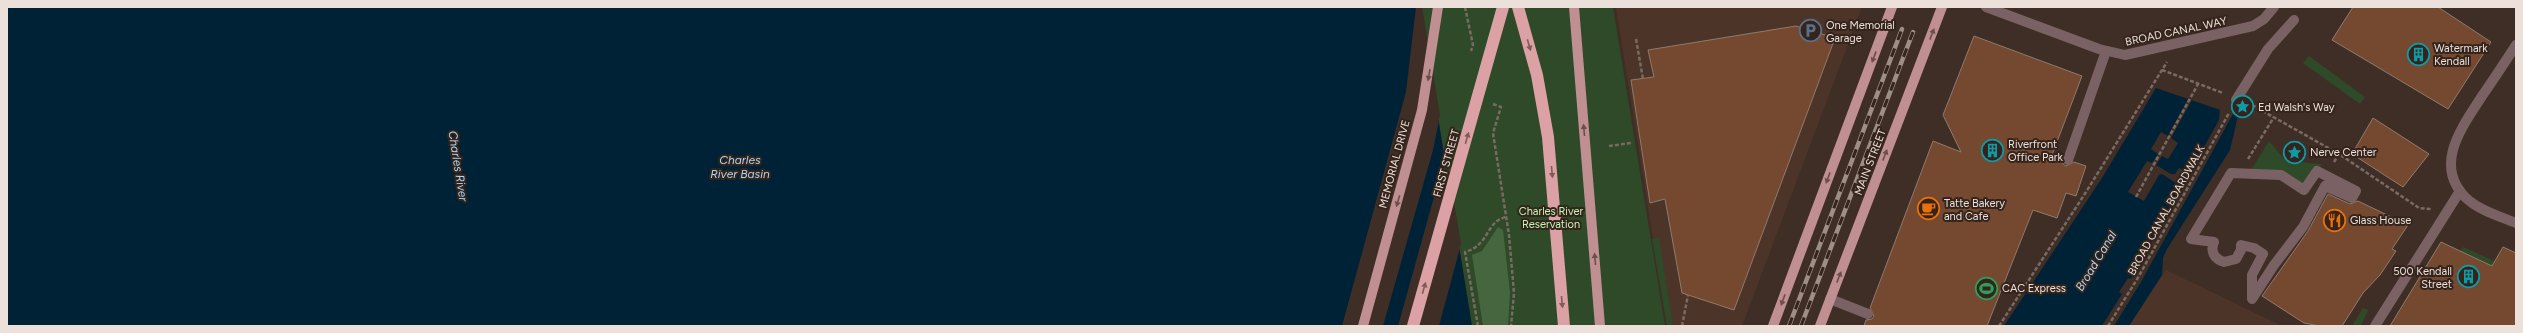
<svg xmlns="http://www.w3.org/2000/svg" width="2523" height="333" font-family="Figtree,sans-serif">
	<rect width="100%" height="100%" fill="#3f2e25"/>
	<g fill="#4c3528">
		<path d="M1616,7H1862L1742,326H1667Z"/>
		<path d="M2166,270L2282,326H2129Z"/>
	</g>
	<g fill="#2e4a28">
		<path d="M1420,7H1613L1665,326H1472Z"/>
		<path d="M2309,56L2365,97L2360,104L2303,63Z"/>
		<path d="M2269,141L2286,161L2322,164L2304,190L2281,175H2248Z"/>
		<path d="M1659,238L1673,326H1667L1652,239Z"/>
		<path d="M2463,247L2510,268L2453,261Z"/>
		<path d="M2363,308L2368,310L2361,326H2352Z"/>
	</g>
	<path fill="#46663f" d="M1498,227L1503,230L1510,292L1508,326H1483L1472,255L1482,251Z"/>
	<g fill="#002237">
		<path d="M7,7H1420L1472,326H7Z"/>
		<path d="M2156,88L2238,116L2230,150L2167,249L2163,258L2162,275L2129,326H2004L2102,178Z"/>
	</g>
	<g fill="#3f2e25">
		<path d="M1416,7H1422L1440,115L1433,150L1383,326H1342L1406,92Z"/>
		<path d="M2189,97L2193,98L2171,138L2178,143L2168,159L2162,156L2156,165L2171,174H2175L2179,168L2183,170L2176,183L2162,174L2159,175L2144,201L2128,192L2147,161L2152,163L2158,154L2151,149L2161,132L2168,136Z"/>
		<path d="M2220,108L2234,112L2141,282L2114,326H2102L2122,294L2119,292L2128,278L2131,279L2219,120Z"/>
		<path d="M1446,154L1461,244L1439,326H1398Z"/>
	</g>
	<g fill="#754930" stroke="#8e7a6f">
		<path d="M2353,7H2438L2491,42L2448,109L2332,40Z"/>
		<path d="M1796,26L1835,38L1734,310L1682,293L1665,199L1650,203L1631,80L1654,77L1648,50Z"/>
		<path d="M1974,36L2082,76L2052,155L2062,158L2063,164L2066,166L2074,162L2086,166L2076,196L2066,193L2057,218L2033,210L1987,326H1864L1866,320L1872,319L1874,316L1870,308L1933,141L1961,152L1943,115Z"/>
		<path d="M2373,118L2429,154L2403,187L2352,154Z"/>
		<path d="M2328,194L2350,204L2358,201L2408,225L2392,249L2396,251L2380,275L2363,293L2342,326H2320L2304,323L2262,296L2308,231Z"/>
		<path d="M2441,242L2492,266L2503,247L2516,253V326H2390Z"/>
	</g>
	<g fill="none" stroke-linecap="round" stroke-linejoin="round">
		<g stroke="#796a62" stroke-width="2.5" stroke-dasharray="4 2" stroke-linecap="butt">
			<path d="M1465,7L1473,45L1471,51"/>
			<path d="M1636,39L1643,79"/>
			<path d="M2162,70L2223,93"/>
			<path d="M1493,104L1501,107L1493,133L1509,235L1514,293L1511,326"/>
			<path d="M2252,105L2339,154L2419,208L2431,209"/>
			<path d="M1609,146L1631,143"/>
			<path d="M2248,159L2274,117"/>
			<path d="M2334,162L2339,154"/>
			<path d="M2136,197L2198,84"/>
			<path d="M1478,326L1465,252C1490,245 1485,222 1506,217"/>
			<path d="M1682,326L1688,295"/>
			<path d="M1999,326L2086,192L2167,62"/>
			<path d="M2108,326L2139,276L2229,113"/>
		</g>
		<g stroke="#7a6163" stroke-width="10">
			<path d="M2068,160L2106,51"/>
			<path d="M1830,299L1868,314"/>
			<path d="M2375,326L2460,191"/>
		</g>
		<g stroke="#7a6163" stroke-width="10">
			<path d="M1986,7L2099,49L2125,55L2253,26L2264,19L2274,7"/>
			<path d="M2516,45C2505,62 2494,79 2482,96C2463,126 2433,164 2465,197C2478,210 2499,216 2516,223"/>
			<path d="M2236,100L2268,49L2294,20"/>
			<path d="M2317,171L2356,191L2352,198L2325,186L2303,227L2274,265L2252,299V275L2263,254L2254,248L2241,245V250L2236,259L2224,262C2214,259 2210,251 2214,242L2191,239L2231,173L2281,175L2304,190Z"/>
		</g>
		<g stroke="#c08f92" stroke-width="10">
			<path d="M1574,7L1600,326"/>
			<path d="M1363,326L1422,110L1438,7"/>
			<path d="M1773,326L1892,7"/>
			<path d="M1820,326L1942,7"/>
		</g>
		<g stroke="#dca1a4" stroke-width="12">
			<path d="M1518,7L1537,75L1548,137L1564,326"/>
			<path d="M1413,326L1503,7"/>
		</g>
		<defs>
			<g id="rail">
				<path d="M1789,326L1902,29"/>
				<path d="M1801,326L1913,32"/>
			</g>
		</defs>
		<use href="#rail" stroke="#9d8f88" stroke-width="4.5"/>
		<use href="#rail" stroke="#34241b" stroke-width="3" stroke-dasharray="9" stroke-linecap="butt"/>
	</g>
	<defs><path id="oneway-solid" d="M-6-.8H1V-3.2L6.5 0L1 3.2V.8H-6Z"/></defs>
	<g fill="#6c4f4b">
		<use href="#oneway-solid" transform="translate(1932 34) rotate(-69)"/>
		<use href="#oneway-solid" transform="translate(1874 57) rotate(110)"/>
		<use href="#oneway-solid" transform="translate(1429 75) rotate(100)"/>
		<use href="#oneway-solid" transform="translate(1584 130) rotate(-95)"/>
		<use href="#oneway-solid" transform="translate(1885 155) rotate(-69)"/>
		<use href="#oneway-solid" transform="translate(1828 178) rotate(110)"/>
		<use href="#oneway-solid" transform="translate(1398 201) rotate(106)"/>
		<use href="#oneway-solid" transform="translate(1595 259) rotate(-95)"/>
		<use href="#oneway-solid" transform="translate(1839 277) rotate(-69)"/>
		<use href="#oneway-solid" transform="translate(1783 300) rotate(110)"/>
	</g>
	<g fill="#805c59">
		<use href="#oneway-solid" transform="translate(1529 45) rotate(74)"/>
		<use href="#oneway-solid" transform="translate(1467 138) rotate(-74)"/>
		<use href="#oneway-solid" transform="translate(1552 172) rotate(85)"/>
		<use href="#oneway-solid" transform="translate(1424 288) rotate(-74)"/>
		<use href="#oneway-solid" transform="translate(1562 302) rotate(85)"/>
	</g>
	<defs>
		<symbol id="parking-ring" viewBox="-11 -11 22 22"><circle r="9.5" fill="#34241b" stroke="#5c6f8a" stroke-width="1.5"/><path d="M-3.5-5.5H1a3.5 3.5 0 0 1 0 7H-1V5.5H-3.5ZM-1-3.4V-.6H.8a1.4 1.4 0 0 0 0-2.8Z" fill="#5c6f8a"/></symbol>
		<symbol id="building-ring" viewBox="-11 -11 22 22"><circle r="9.5" fill="#34241b" stroke="#0f9aa8" stroke-width="1.5"/><path d="M-4-6H4V6H1V3H-1V6H-4ZM-2.5-4.3h1.7v1.8h-1.7ZM.8-4.3h1.7v1.8H.8ZM-2.5-1h1.7V.8h-1.7ZM.8-1h1.7V.8H.8Z" fill="#0f9aa8"/></symbol>
		<symbol id="sight-ring" viewBox="-11 -11 22 22"><circle r="9.5" fill="#34241b" stroke="#0f9aa8" stroke-width="1.5"/><path d="M0-6L1.8-2.2L6-1.7L2.9 1.2L3.7 5.4L0 3.3L-3.7 5.4L-2.9 1.2L-6-1.7L-1.8-2.2Z" fill="#0f9aa8"/></symbol>
		<symbol id="cafe-ring" viewBox="-11 -11 22 22"><circle r="9.5" fill="#34241b" stroke="#e8710a" stroke-width="1.5"/><path d="M-5.5-4.5H6V0H3Q3 3.5 0 3.5H-2.5Q-5.5 3.5-5.5 0ZM3-3.2v2h1.7v-2ZM-6 4.5H4V6H-6Z" fill="#e8710a"/></symbol>
		<symbol id="restaurant-ring" viewBox="-11 -11 22 22"><circle r="9.5" fill="#34241b" stroke="#e8710a" stroke-width="1.5"/><path d="M-5-6h1v4h1v-4h1v4h1v-4h1v5L-1.5 .5V6h-2V.5L-5-1ZM5-6V6H3V1.5H1.5Q1.5-4 5-6Z" fill="#e8710a"/></symbol>
		<symbol id="stadium-ring" viewBox="-11 -11 22 22"><circle r="9.5" fill="#34241b" stroke="#2e9e5b" stroke-width="1.5"/><path d="M0-5a6.5 5 0 1 0 0 10a6.5 5 0 1 0 0-10ZM-3.5-1.8h7v3.6h-7Z" fill="#2e9e5b"/></symbol>
	</defs>
	<g fill-rule="evenodd">
		<use href="#parking-ring" x="1798" y="18" width="25" height="25"/>
		<use href="#building-ring" x="2406" y="42" width="25" height="25"/>
		<use href="#sight-ring" x="2230" y="94" width="25" height="25"/>
		<use href="#building-ring" x="1980" y="138" width="25" height="25"/>
		<use href="#sight-ring" x="2282" y="140" width="25" height="25"/>
		<use href="#cafe-ring" x="1916" y="196" width="25" height="25"/>
		<use href="#restaurant-ring" x="2322" y="208" width="25" height="25"/>
		<use href="#building-ring" x="2456" y="264" width="25" height="25"/>
		<use href="#stadium-ring" x="1974" y="276" width="25" height="25"/>
	</g>
	<g text-anchor="middle" stroke-width="4" stroke-linejoin="round" paint-order="stroke">
		<g font-size="11" fill="#ebe0da" stroke="#34241b" text-anchor="start">
			<text x="1826" y="29">One Memorial<tspan x="1826" dy="13">Garage</tspan></text>
			<text x="2434" y="52">Watermark<tspan x="2434" dy="13">Kendall</tspan></text>
			<text x="2258" y="111">Ed Walsh's Way</text>
			<text x="2008" y="148">Riverfront<tspan x="2008" dy="13">Office Park</tspan></text>
			<text x="2310" y="156">Nerve Center</text>
			<text x="1944" y="207">Tatte Bakery<tspan x="1944" dy="13">and Cafe</tspan></text>
			<text x="2350" y="224">Glass House</text>
			<text x="2452" y="275" text-anchor="end">500 Kendall<tspan x="2452" dy="13">Street</tspan></text>
			<text x="2002" y="292">CAC Express</text>
		</g>
		<g font-size="11" fill="#ebe0da" stroke="#34241b">
			<text transform="translate(2176 31) rotate(-12)" y="4">BROAD CANAL WAY</text>
			<text transform="translate(1870 162) rotate(-69)" y="4">MAIN STREET</text>
			<text transform="translate(1446 163) rotate(-74)" y="4">FIRST STREET</text>
			<text transform="translate(1394 164) rotate(-75)" y="4">MEMORIAL DRIVE</text>
			<text transform="translate(2166 210) rotate(-61)" y="4">BROAD CANAL BOARDWALK</text>
		</g>
		<g font-size="11" fill="#c1f6b6" stroke="#34241b">
			<text x="1551" y="215">Charles River<tspan x="1551" dy="13">Reservation</tspan></text>
		</g>
		<g font-size="12" font-style="italic" fill="#add6f4" stroke="#34241b">
			<text x="740" y="164">Charles<tspan x="740" dy="14">River Basin</tspan></text>
			<text transform="translate(458 166) rotate(81)" y="4">Charles River</text>
			<text transform="translate(2096 261) rotate(-59)" y="4">Broad Canal</text>
		</g>
	</g>
	<rect width="2523" height="333" fill="none" stroke="#ebe0da" stroke-width="16"/>
</svg>
